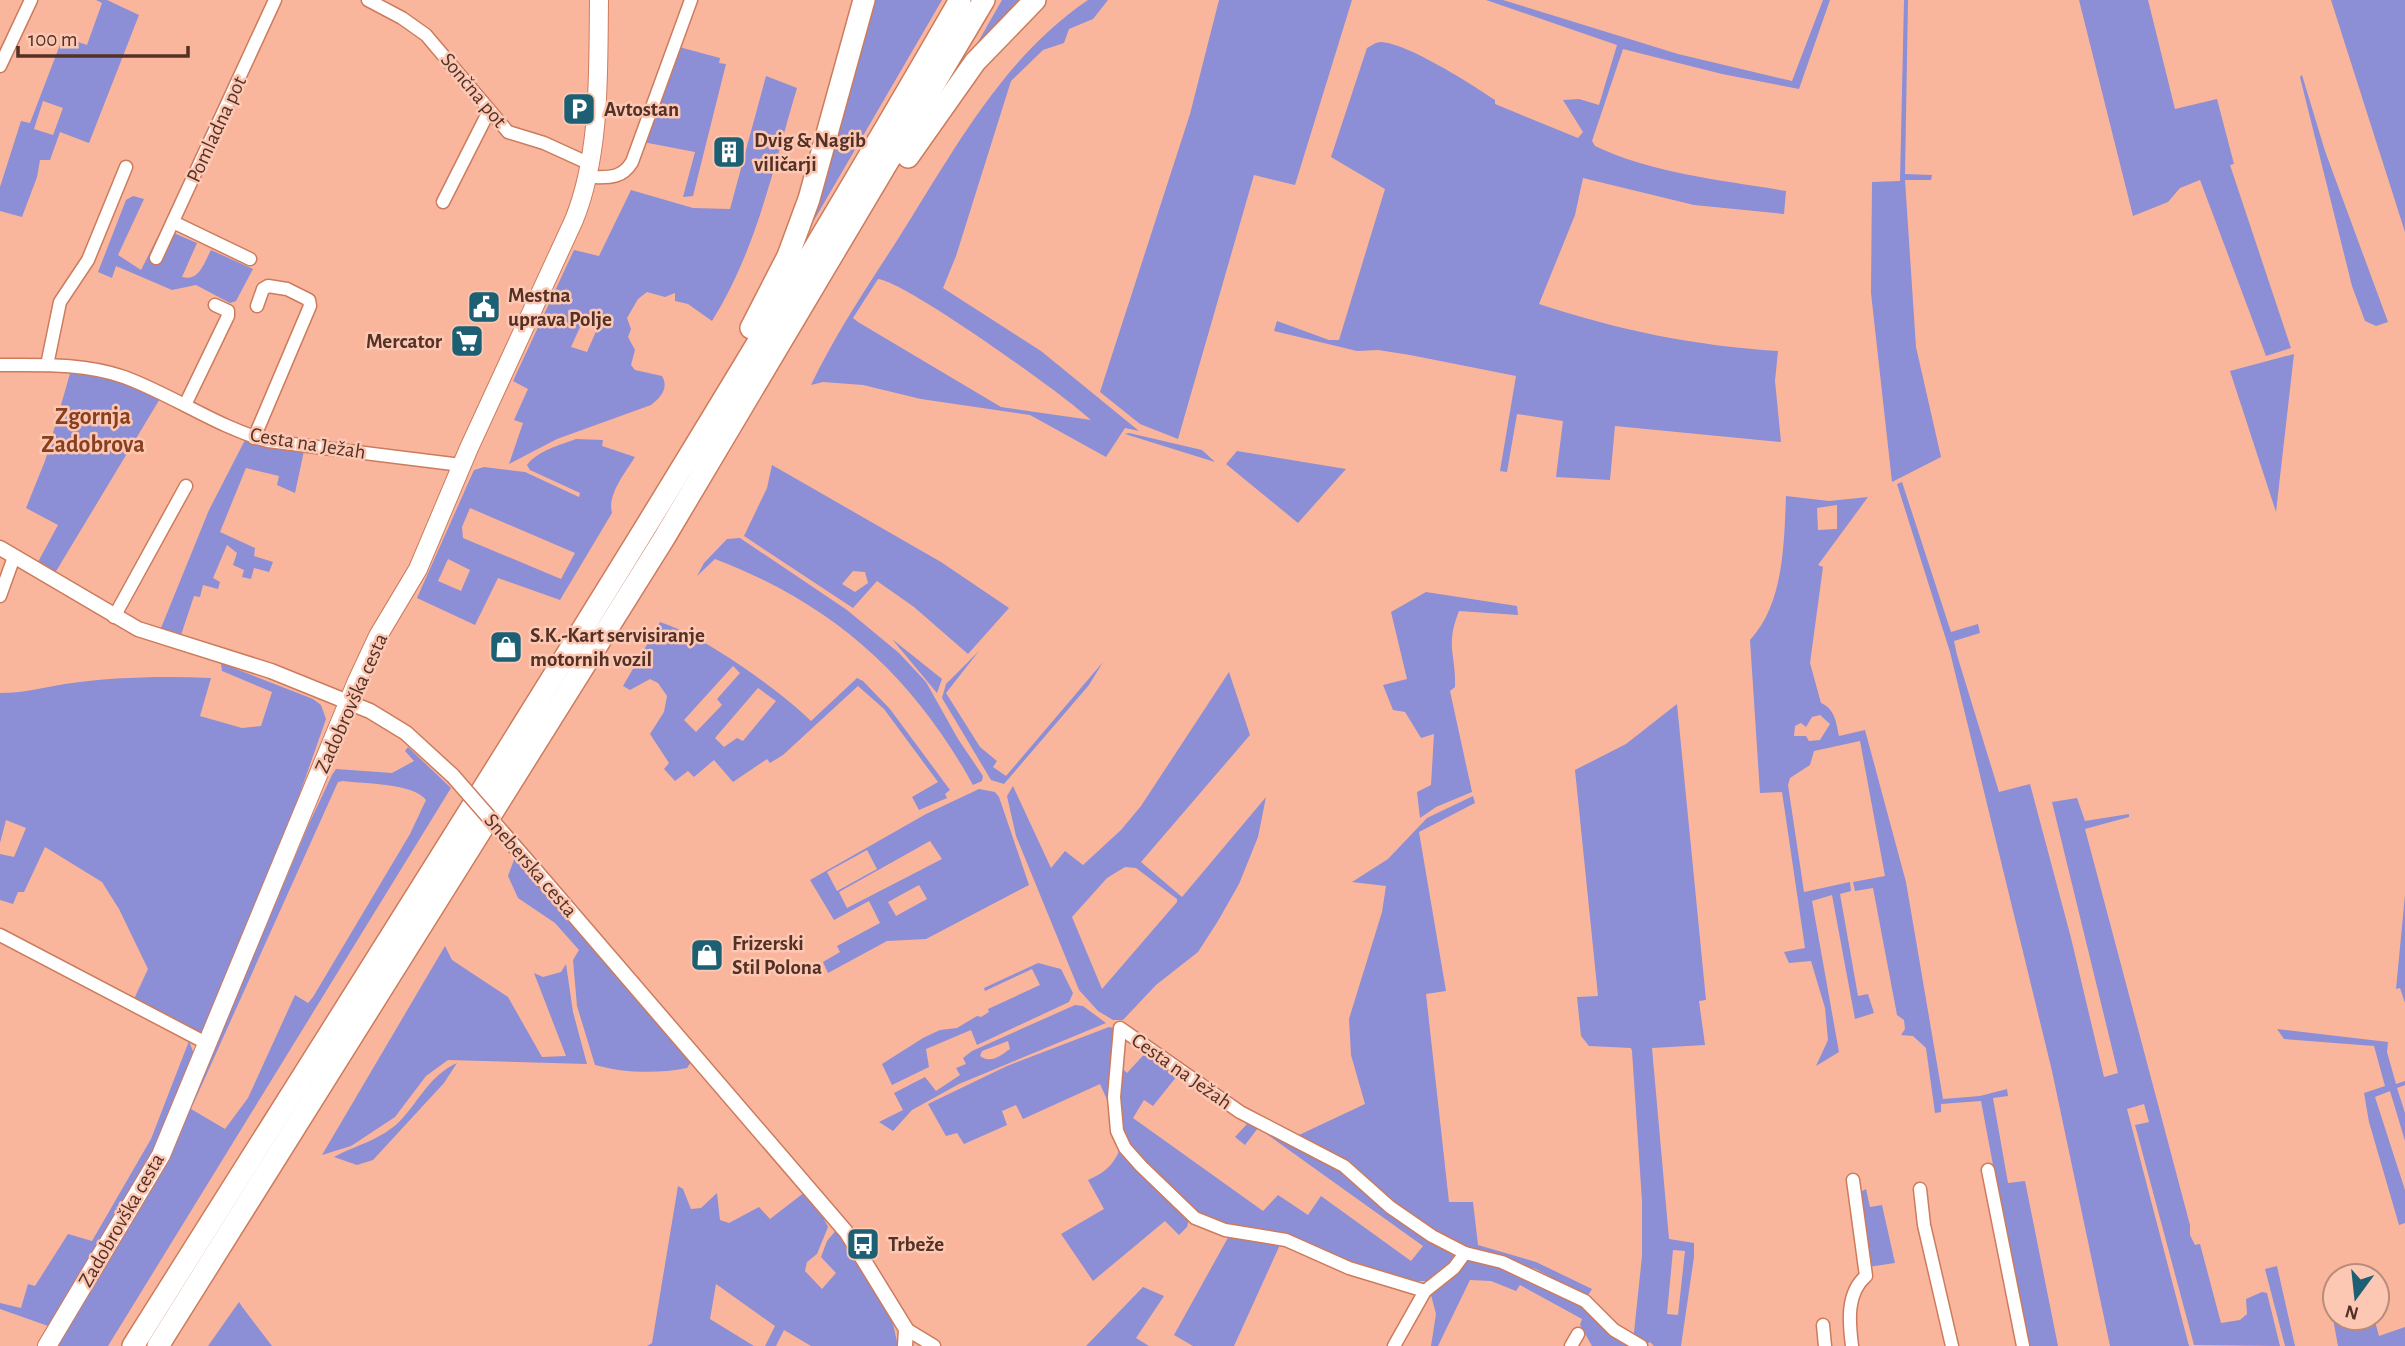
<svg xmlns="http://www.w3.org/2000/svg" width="2405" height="1346" font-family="'Alegreya Sans',sans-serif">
	<rect width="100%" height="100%" fill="#fab69c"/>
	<g fill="#8c8ed6" fill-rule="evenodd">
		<path d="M96,0H107L139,15L89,143L60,132L50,160H40L37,177L22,217L0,211V187L21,121L30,123L63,37L87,45L102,3ZM43,101L63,108L53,135L34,129Z"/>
		<path d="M873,0H942L810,227L807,226Z"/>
		<path d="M1002,0H1022L981,44L978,42Z"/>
		<path d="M1088,0H1108L1093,19L1069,29L1064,43L1043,50L1011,81L956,256L943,288L1041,351L1139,431L1125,428L1106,457L1030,415L921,399L863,385L823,382L811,385C836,333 867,287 898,239C952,154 1002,58 1088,0ZM878,279C905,281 1066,396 1091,420L1001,407L858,322L853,318Z"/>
		<path d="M1219,0H1352L1295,185L1254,175L1178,439L1140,424L1100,392L1190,114Z"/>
		<path d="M1486,0H1503L1678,54L1792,81L1823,0H1830L1799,89L1722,74L1623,49L1592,141L1595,146C1653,174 1723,180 1786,191L1784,214L1694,205L1583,178L1575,215L1539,304C1618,330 1695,346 1778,351L1775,381L1781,442L1615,426L1610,480L1556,477L1563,421L1517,414L1507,472L1500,471L1516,376L1410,355L1378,350L1357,351L1274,331L1277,321L1329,340H1339L1385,189L1331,157L1367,48C1371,46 1376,42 1381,42C1407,43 1473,85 1495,100V104L1578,138L1583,132L1563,100L1579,99L1599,105L1617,45Z"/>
		<path d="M1904,0H1908L1905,174L1932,175L1931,180H1905L1916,347L1941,457L1892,482L1871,293L1872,182L1900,181Z"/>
		<path d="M2079,0H2148L2175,109L2217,99L2234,164L2230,165L2291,348L2266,356L2200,180L2180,188L2168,202L2133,216Z"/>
		<path d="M2331,0H2405V232Z"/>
		<path d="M679,47L720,58L719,63L726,64L693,196L683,197L695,152L643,142Z"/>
		<path d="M2302,75L2325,151L2388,322L2376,326L2365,321L2352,286L2300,77Z"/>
		<path d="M766,76L797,88C773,168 757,249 712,321L688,304L675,301V293L665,297L647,292L638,299L627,318L631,329L628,337L635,350L631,365L635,370L662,376C669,388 661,397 651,405L557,439L509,464L523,423L514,420L528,389L513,381L574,250L599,256L631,190L693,208L730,209ZM586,314L601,320L587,352L571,347Z"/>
		<path d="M133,196L144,199L118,255L141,270L162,228L197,243L182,277C199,282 204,263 211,250L253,269L236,301L230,303L196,285L172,290L116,266L112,278L98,272L126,200Z"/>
		<path d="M2294,354L2276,512L2230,371Z"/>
		<path d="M71,370L113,377L161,397L55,573L38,562L58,525L26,508L45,461Z"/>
		<path d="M1129,433L1202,450L1215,462L1125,434Z"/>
		<path d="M576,439L603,440L602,446L635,457C625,473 607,495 612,513L560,600L498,578L475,625L417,598L474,470L484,467L525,472L579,497L580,493L530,470L527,465C537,451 560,445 576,439ZM470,508L575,553L561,579L463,538L462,527ZM448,559L470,570L461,591L438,581Z"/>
		<path d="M245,440L268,447L304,451L295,493L277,485L279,476L246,468L220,532L255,548L254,556L273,562L269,572L254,568L251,579L242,577L244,570L233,565L237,553L227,545L213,578L220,582L218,589L203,585L200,597L194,596L181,635L161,628L209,510Z"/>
		<path d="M1237,451L1346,469L1298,523L1226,464Z"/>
		<path d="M772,465L941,562L1009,608L968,654L914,607L877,581L853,608L744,536L767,488ZM853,571L865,572L868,583L855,592L842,584Z"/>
		<path d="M1902,482L1951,632L1978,624L1980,633L1954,641L1957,655L1999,792L2030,784L2071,938L2104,1077L2118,1073L2052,802L2077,798L2085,821L2129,814V817L2085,829L2190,1225V1235L2195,1245L2200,1244L2221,1323L2240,1320L2247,1314L2246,1299L2262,1292L2267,1293L2280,1346L2194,1345L2135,1125L2149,1122L2144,1104L2127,1109L2189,1346H2110L2052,1071L1950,652L1897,484Z"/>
		<path d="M1786,496L1829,501L1868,497L1818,565L1823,567L1810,663L1821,703C1835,709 1836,722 1839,736L1865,730L1906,882L1943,1099L1980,1096L2007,1089L2008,1096L1993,1098L2008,1183L2025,1181L2058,1346H2027L1981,1101L1941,1104V1112L1935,1113L1926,1048L1913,1036L1901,1035L1905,1029L1904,1020L1897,1015L1873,888L1855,891L1853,882L1885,876L1860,741L1814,751L1810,765L1790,778L1788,785L1804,892L1850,882L1851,891L1840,894L1858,996L1868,994L1874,1013L1855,1019L1832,895L1812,901L1839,1052L1816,1066L1828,1040L1825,1008L1811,961L1789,963L1784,952L1805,948L1782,792L1760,793L1750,640C1784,604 1784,543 1786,496ZM1837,505V529L1818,530L1817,508ZM1820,715L1830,724L1820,740L1809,741L1806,736H1794L1795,726L1801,723L1806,727L1812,717Z"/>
		<path d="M740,538L847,610L899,653L926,682L958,739L983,776L982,781L973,785C912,675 833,604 715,559L697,576L704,563L727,539Z"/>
		<path d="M1426,592L1517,606L1518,615L1459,611C1445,646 1456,654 1455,687L1450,691L1472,792L1436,807L1420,818L1417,792L1431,785L1434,734L1421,738L1405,712L1393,710L1383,685L1407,679L1391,612Z"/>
		<path d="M660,622C704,636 778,689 811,721L857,678L863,681L890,709L950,790L945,794L947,798L919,810L912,797L938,782L884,709L858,686L783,755L770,763L767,759L733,782L714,760L694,777L688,771L675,781L664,769L669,763L650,734L664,712L667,696L658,683L650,679L630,690L623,686ZM733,666L740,673L717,699L722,705L696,732L684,720ZM758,688L776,701L743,741L737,738L724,747L715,738Z"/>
		<path d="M892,639L942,679L937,693Z"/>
		<path d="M979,651L946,693L980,747L997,761L993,767L1006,776L1103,662L1089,685L1004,784L991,780L942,698L946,684Z"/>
		<path d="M221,663L313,699L321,705L326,719L292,816L205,1031L198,1034L134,999L148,969L119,909L102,882L45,847L24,892H18L13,904L0,900V854L14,857L26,828L6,820L0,843V693C23,693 42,688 65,684C113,677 162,676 211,678L200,716L242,728L261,726L272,692L222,671Z"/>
		<path d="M1229,672L1250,735L1141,862L1182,897L1266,797L1258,837L1239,884L1218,921L1198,952L1156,985L1123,1020H1113L1098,1011L1079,990L1016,836L1007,796L1013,786L1051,868L1065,851L1083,865L1121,830L1141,806ZM1125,867L1136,868L1177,899V902L1102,989L1072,917L1107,878Z"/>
		<path d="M1677,704L1706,1000L1699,1001L1705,1045L1652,1048L1669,1239L1694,1243V1257L1681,1346H1654L1650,1342L1644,1346L1633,1342L1642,1256V1201L1632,1051L1631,1048L1589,1046L1581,1036L1577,997L1598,996L1575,770L1626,744ZM1673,1250L1685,1251L1678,1315L1667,1314Z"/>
		<path d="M408,747L451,788L108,1346H56L228,1016L308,826L332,775L336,769L392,773L414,761L405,751ZM343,781C364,784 414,783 426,800L410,834L313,997L308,1003L295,995L248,1098L225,1129L191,1109L338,782Z"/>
		<path d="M979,789L995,792L999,797L1029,885L926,939L887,941L828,973L823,962L840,952L837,946L880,923L869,901L834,920L810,880L926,814ZM930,841L942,859L847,908L839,892ZM867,850L877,869L837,891L827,872ZM919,885L927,899L896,916L888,902Z"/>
		<path d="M1473,796L1475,803L1419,832L1446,991L1426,994L1449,1202H1473L1478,1245L1536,1262L1592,1289L1587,1297L1536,1269L1472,1250L1425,1229L1344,1161L1299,1135L1365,1104L1351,1055L1349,1019L1382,912L1386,886L1352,882L1388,859L1427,818Z"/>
		<path d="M515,857L691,1062L687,1068C657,1074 624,1073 595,1065L577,1006L573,960L579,950L555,923L518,898L508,876Z"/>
		<path d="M2405,895V1003L2400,988L2396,989Z"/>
		<path d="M445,946L452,960L508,997L542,1057L566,1056L534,973L543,977L561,972L566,964L573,1012L587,1064L448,1060L426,1076L395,1117L351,1146L322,1155Z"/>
		<path d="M1038,963L1061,969L1073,993L1069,1002L977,1045L971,1030L926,1049L929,1067L892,1085L882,1064L923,1038L940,1030L957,1028L977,1016L981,1017L989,1012L988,1009L1040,985L1032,969L985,991L984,988Z"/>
		<path d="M1075,1005L1083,1006L1106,1023L959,1084L912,1110L893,1131L879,1122L903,1110L894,1093L925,1077L936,1091L960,1075L956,1068L966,1064L963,1058L972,1051ZM1008,1041L1010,1049C1000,1056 991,1064 980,1056L982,1051Z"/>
		<path d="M1109,1027L1114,1028L1109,1104L1100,1084L1023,1119L1016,1105L1002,1111L1007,1125L964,1144L957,1133L946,1136L928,1104L1007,1066Z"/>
		<path d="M2277,1029L2388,1042L2387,1052L2396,1084L2405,1081V1085L2397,1088L2405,1113V1141L2390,1091L2375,1097L2405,1190V1223L2399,1225L2369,1122L2364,1093L2385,1086L2374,1046L2284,1039Z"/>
		<path d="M189,1041L194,1054L157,1146L51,1327L0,1309V1303L21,1308L28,1284L35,1286L68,1234L92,1241L151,1139Z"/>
		<path d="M1149,1049L1177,1076L1153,1106L1144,1100L1133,1118L1263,1211L1278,1195L1308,1215L1321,1196L1411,1261L1423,1246L1258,1128L1245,1145L1235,1137L1247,1124L1246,1116L1306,1145L1456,1255L1454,1259L1431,1281H1409L1206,1222L1141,1163L1123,1138L1119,1098L1123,1069L1127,1073Z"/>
		<path d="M457,1063L444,1083L373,1160L357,1165L334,1157C356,1145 381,1140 400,1121C420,1100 429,1076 457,1063Z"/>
		<path d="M1120,1149L1189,1219L1187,1227L1179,1235L1165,1221L1093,1281L1061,1234L1104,1209L1088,1180C1104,1173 1113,1166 1120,1149Z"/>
		<path d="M678,1186L683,1189L691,1209L701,1208L717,1193L720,1220L729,1223L759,1207L770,1219L805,1192L826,1216L824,1219L828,1227L817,1254L807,1262L805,1271L822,1289L836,1273L821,1257L827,1241L837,1229L891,1315L898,1346H811L784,1330L776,1346H765L775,1326L716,1284L710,1319L754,1346H647L652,1343Z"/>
		<path d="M1866,1189L1870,1207L1882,1205L1895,1263L1868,1267L1857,1194Z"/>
		<path d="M1230,1234L1277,1242L1279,1247L1234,1346H1193L1174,1335Z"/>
		<path d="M1468,1258L1491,1262L1577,1299L1627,1346H1592L1580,1325L1582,1319L1520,1285L1516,1291L1491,1281L1470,1280L1438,1346H1431L1436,1314L1431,1295L1434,1288Z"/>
		<path d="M2277,1266L2295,1346H2285L2265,1269Z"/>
		<path d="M1143,1287L1164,1296L1136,1338L1149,1346H1086Z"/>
		<path d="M239,1302L243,1308L272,1346H208Z"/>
		<path d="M2374,1318L2379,1336L2405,1327V1346H2338L2333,1319Z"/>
	</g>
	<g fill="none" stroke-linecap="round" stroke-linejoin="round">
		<defs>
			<g id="minor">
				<path d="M368,0L402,18L426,35L508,132L544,143L590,164"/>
				<path d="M0,66L31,0"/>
				<path d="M588,177C607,177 621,180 632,162L691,0"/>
				<path d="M443,202L489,111"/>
				<path d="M173,222L250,259"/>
				<path d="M156,258L275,0"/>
				<path d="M0,365C41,365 84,363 124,377C173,395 217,427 268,441L461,465"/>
				<path d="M47,365L60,302L88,260L126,167"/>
				<path d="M185,405L228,316V311L215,305"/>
				<path d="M254,438L310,306L309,300L287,289L268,286L263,289L257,306"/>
				<path d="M0,596L14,557"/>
				<path d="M114,617L186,486"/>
				<path d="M0,935L208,1044"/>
				<path d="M1988,1170L2023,1346"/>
				<path d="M1920,1189L1924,1225L1952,1346"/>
				<path d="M1425,1291L1349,1268L1286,1240L1225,1230L1195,1218L1141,1166L1125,1148L1117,1131L1114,1097L1120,1028L1240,1112L1344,1166L1390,1207L1432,1236L1465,1253L1502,1262L1585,1301L1614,1330L1641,1346"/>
				<path d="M1823,1325L1825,1346"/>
				<path d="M906,1329L934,1346"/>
				<path d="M1394,1346L1425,1291L1454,1268L1465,1253"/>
				<path d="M1571,1346L1578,1334"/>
				<path d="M1852,1346C1849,1322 1846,1293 1866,1276L1853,1180"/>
			</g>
			<g id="tertiary">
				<path d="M0,548L138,629L271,671L370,711L406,733L453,776"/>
				<path d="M535,870L847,1233L906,1329L905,1346"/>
			</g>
			<path id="secondary" d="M47,1346L161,1155L357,681L378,636L418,569L469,448L574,220C601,153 598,72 599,0"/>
			<g id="motorway">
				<path d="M908,157L975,62L1035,0"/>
				<path d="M751,328L788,256L809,199L864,0"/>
				<path d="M133,1346C413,900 697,457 960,0"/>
				<path d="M158,1346L663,540L984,0"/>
			</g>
		</defs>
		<use href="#minor" stroke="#cc7c5d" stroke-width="15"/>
		<use href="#tertiary" stroke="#cc7c5d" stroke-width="17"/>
		<use href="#secondary" stroke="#cc7c5d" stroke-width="20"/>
		<use href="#motorway" stroke="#cc7c5d" stroke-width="24"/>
		<use href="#minor" stroke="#fff" stroke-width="12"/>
		<use href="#tertiary" stroke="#fff" stroke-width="14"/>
		<use href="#secondary" stroke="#fff" stroke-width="18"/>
		<use href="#motorway" stroke="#fff" stroke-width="21"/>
		<defs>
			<path id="tertiary-bridge" d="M453,776L535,870"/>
		</defs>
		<use href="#tertiary-bridge" stroke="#cc7c5d" stroke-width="17" stroke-linecap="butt"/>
		<use href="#tertiary-bridge" stroke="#fff" stroke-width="14"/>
	</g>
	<defs>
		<symbol id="parking-square" viewBox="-11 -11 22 22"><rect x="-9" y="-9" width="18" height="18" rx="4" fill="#1d5f73" stroke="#fcc8b4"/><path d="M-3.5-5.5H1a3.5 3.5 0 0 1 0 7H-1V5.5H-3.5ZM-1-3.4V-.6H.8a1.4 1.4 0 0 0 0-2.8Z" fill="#fff"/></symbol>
		<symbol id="building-square" viewBox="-11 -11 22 22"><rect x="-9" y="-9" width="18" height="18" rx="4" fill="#1d5f73" stroke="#fcc8b4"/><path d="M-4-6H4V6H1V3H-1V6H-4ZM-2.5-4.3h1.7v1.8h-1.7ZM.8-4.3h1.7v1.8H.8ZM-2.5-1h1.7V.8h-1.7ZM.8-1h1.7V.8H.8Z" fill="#fff"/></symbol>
		<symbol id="civic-square" viewBox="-11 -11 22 22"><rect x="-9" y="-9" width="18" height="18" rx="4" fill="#1d5f73" stroke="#fcc8b4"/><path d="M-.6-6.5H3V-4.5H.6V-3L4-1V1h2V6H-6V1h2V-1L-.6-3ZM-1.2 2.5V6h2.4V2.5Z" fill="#fff"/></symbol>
		<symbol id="supermarket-square" viewBox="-11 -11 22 22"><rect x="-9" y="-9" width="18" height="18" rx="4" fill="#1d5f73" stroke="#fcc8b4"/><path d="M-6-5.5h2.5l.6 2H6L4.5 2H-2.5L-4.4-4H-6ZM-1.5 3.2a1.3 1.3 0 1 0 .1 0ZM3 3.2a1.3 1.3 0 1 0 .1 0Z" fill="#fff"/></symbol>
		<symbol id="shop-square" viewBox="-11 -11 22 22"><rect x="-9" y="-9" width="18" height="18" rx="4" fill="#1d5f73" stroke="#fcc8b4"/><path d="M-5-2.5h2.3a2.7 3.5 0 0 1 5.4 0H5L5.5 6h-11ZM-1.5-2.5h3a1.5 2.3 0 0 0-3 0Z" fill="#fff"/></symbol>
		<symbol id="bus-square" viewBox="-11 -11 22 22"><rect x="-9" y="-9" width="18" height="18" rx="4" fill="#1d5f73" stroke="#fcc8b4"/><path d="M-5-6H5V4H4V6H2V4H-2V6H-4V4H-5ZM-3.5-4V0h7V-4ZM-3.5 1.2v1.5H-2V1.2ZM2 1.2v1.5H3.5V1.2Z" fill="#fff"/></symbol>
	</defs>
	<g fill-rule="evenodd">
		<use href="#parking-square" x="560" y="90" width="38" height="38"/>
		<use href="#building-square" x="710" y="133" width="38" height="38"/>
		<use href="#civic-square" x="465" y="288" width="38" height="38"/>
		<use href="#supermarket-square" x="448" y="322" width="38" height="38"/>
		<use href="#shop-square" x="487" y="628" width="38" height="38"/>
		<use href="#shop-square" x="688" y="936" width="38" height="38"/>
		<use href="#bus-square" x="844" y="1225" width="38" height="38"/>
	</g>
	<g text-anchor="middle" stroke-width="5" stroke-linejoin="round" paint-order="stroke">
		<g font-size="21" fill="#543124" stroke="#fcc8b4">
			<text transform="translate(474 90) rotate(50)" y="7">Sončna pot</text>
			<text transform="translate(216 129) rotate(-65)" y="7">Pomladna pot</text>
			<text transform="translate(308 443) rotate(9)" y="7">Cesta na Ježah</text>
			<text transform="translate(351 703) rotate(-66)" y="7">Zadobrovška cesta</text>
			<text transform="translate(531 865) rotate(49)" y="7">Sneberska cesta</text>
			<text transform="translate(1182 1071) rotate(35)" y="7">Cesta na Ježah</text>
			<text transform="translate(121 1220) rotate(-60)" y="7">Zadobrovška cesta</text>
		</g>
		<g font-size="21" font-weight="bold" fill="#543124" stroke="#fcc8b4" text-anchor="start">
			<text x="604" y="116">Avtostan</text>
			<text x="754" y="147">Dvig &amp; Nagib<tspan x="754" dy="24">viličarji</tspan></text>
			<text x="508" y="302">Mestna<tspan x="508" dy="24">uprava Polje</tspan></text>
			<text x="442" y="348" text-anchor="end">Mercator</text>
			<text x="530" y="642">S.K.-Kart servisiranje<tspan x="530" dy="24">motornih vozil</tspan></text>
			<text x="732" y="950">Frizerski<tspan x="732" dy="24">Stil Polona</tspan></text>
			<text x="888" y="1251">Trbeže</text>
		</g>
		<g font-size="24" font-weight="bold" fill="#883f20" stroke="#fcc8b4">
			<text x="93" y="424">Zgornja<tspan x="93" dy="28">Zadobrova</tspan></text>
		</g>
	</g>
	<g transform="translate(2356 1297) rotate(195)"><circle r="33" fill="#fcc8b4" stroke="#b98c7a" stroke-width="2"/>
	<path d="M0-5L12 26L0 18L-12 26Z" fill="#1d5f73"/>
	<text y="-10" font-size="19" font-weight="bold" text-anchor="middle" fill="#543124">N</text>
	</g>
	<path d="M18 46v10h170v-10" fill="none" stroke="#543124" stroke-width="3.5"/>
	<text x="28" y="46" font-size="21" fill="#543124" stroke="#fcc8b4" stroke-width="5" paint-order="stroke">100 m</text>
</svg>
